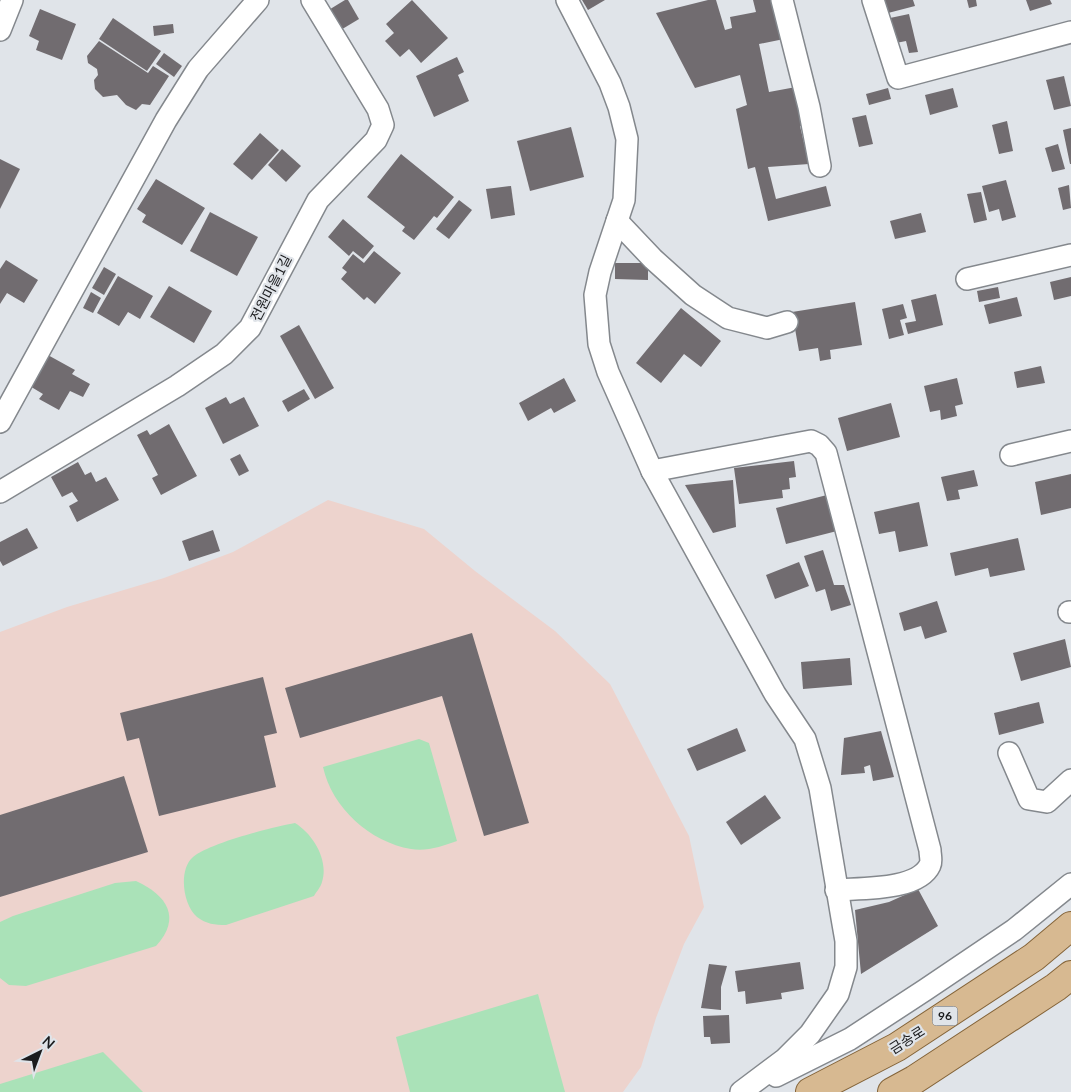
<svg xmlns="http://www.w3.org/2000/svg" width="1071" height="1092" font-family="Lato,'Noto Sans KR',sans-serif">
	<rect width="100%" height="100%" fill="#e0e4e9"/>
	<path fill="#edd3cd" d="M328,500L424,529L475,571L555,631L610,684L689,836L704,907L684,944L656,1018L641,1067L623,1092H0V632L67,607L164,578L233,552Z"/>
	<g fill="#aae2b8">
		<path d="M419,739L429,743L457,841C443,846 426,852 411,849C370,842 332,808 323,767Z"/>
		<path d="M295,823C313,834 329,860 322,882C321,887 316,892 314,896L226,925C215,925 206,924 197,917C183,905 178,870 193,857C209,843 273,827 295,823Z"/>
		<path d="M136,881C167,895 182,918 156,946L26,986L9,985L0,978V922L13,916L115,883Z"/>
		<path d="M538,994L565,1092H410L396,1037Z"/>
		<path d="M103,1052L143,1092H0V1084Z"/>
	</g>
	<g fill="#716c70">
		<path d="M345,0H348L359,19L339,31L327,11Z"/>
		<path d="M412,0L448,38L421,63L409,49L400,57L385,41L394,33L386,24Z"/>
		<path d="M582,0H605L588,10Z"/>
		<path d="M708,0H716L725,30L732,28L730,17L756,12L753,0H771L784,39L759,44L769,92L796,87L806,125L800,126L809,164L768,167L776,199L826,186L831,206L768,221L755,167L748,169L736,109L747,105L740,75L695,88L656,13Z"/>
		<path d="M884,0H913L915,6L888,13Z"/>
		<path d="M967,0H976L977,6L969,8Z"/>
		<path d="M1026,0H1050L1052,4L1030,11Z"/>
		<path d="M40,9L76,24L62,60L36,50L39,41L29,36Z"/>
		<path d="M909,14L918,52L909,53L906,41L896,43L890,18Z"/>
		<path d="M113,18L161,51L147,71L99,39Z"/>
		<path d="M173,24L174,33L154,36L153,26Z"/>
		<path d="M99,41L148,73L153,66L169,76L150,105L142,104L136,110L126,105L117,95L103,97L95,89L94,80L98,75L97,69L88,63L87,56Z"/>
		<path d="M164,53L182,66L174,77L156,64Z"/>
		<path d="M457,57L464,72L458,75L469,101L434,117L416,76Z"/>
		<path d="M1064,76L1071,106L1054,110L1046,80Z"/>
		<path d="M888,88L891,99L869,105L866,94Z"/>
		<path d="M953,88L958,107L930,115L925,95Z"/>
		<path d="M866,115L873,144L859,147L852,118Z"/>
		<path d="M1007,121L1013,151L999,154L992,125Z"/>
		<path d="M571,127L584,177L530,191L517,141Z"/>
		<path d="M1071,128V164H1070L1063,130Z"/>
		<path d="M260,133L279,150L252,180L233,164Z"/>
		<path d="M1058,144L1065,169L1052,172L1045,148Z"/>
		<path d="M282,149L301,166L286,182L268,165Z"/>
		<path d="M401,154L454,197L437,218L434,216L414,240L402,231L405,227L367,197Z"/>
		<path d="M0,159L20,169L0,209Z"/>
		<path d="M156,179L205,208L182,245L142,222L146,215L137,209Z"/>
		<path d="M1006,180L1016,217L1002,221L999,209L989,212L982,186Z"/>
		<path d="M1069,185L1071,208L1063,210L1058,188Z"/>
		<path d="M511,186L515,215L491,219L486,189Z"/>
		<path d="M981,192L987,220L974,223L967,194Z"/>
		<path d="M459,200L472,210L449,239L436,229Z"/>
		<path d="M210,212L258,237L237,276L190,251Z"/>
		<path d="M921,213L926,232L895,239L890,221Z"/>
		<path d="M343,219L374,246L363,259L353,251L349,256L328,237Z"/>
		<path d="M374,251L401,273L375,304L367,297L364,300L341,279L347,272L342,268L353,254L364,263Z"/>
		<path d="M6,260L38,280L24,303L7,293L0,304V269Z"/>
		<path d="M615,263H648V280L615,279Z"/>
		<path d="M104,267L116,274L104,295L92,288Z"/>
		<path d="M118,276L153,296L140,319L128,312L119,326L97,313Z"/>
		<path d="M1071,277V296L1054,300L1050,282Z"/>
		<path d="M169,286L212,311L194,343L150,317Z"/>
		<path d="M998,287L1000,298L979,302L977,291Z"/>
		<path d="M91,292L101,298L93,313L83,308Z"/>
		<path d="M936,294L943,325L908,334L905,323L916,321L911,300Z"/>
		<path d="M1017,297L1022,316L989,324L984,305Z"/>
		<path d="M855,302L862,345L830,350L831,359L820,361L818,348L799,351L792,312Z"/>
		<path d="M903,304L907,318L900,320L904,335L889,339L882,309Z"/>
		<path d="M681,308L721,341L701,367L684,354L661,383L636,363Z"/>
		<path d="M299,325L334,388L315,399L280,336Z"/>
		<path d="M46,354L75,370L72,374L90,384L83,397L70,391L59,410L39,399L43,394L28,385Z"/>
		<path d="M1041,366L1045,383L1017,388L1014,372Z"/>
		<path d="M564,378L576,401L554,413L551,408L528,421L519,403Z"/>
		<path d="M957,378L963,404L955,406L957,416L941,420L940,410L930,412L924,386Z"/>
		<path d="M304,389L310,399L288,412L282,401Z"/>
		<path d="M226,397L230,404L244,397L259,426L223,444L205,408Z"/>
		<path d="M891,403L900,437L847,451L838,418Z"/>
		<path d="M169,424L197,476L161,495L152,478L158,475L137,435L147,430L150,435Z"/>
		<path d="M240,454L249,471L239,476L230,459Z"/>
		<path d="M794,461L796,477L789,478L790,489L782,490L783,498L739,504L734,468Z"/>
		<path d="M78,462L85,475L91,472L96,482L106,477L119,500L77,522L69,506L78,501L72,492L62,497L51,477Z"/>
		<path d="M974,470L978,486L958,490L960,499L947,501L941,477Z"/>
		<path d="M1071,474V508L1041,515L1035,482Z"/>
		<path d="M733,480L736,527L713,533L685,485Z"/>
		<path d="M827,495L837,531L786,544L776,508Z"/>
		<path d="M919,502L928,546L899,552L895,531L879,534L874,512Z"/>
		<path d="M27,528L38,548L3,566L0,561V542Z"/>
		<path d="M213,530L220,551L189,561L182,541Z"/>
		<path d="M1018,538L1025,570L990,577L988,568L955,576L950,553Z"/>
		<path d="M823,550L834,585H844L851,605L831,611L825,589L816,592L804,556Z"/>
		<path d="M799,562L809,586L775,599L766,575Z"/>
		<path d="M937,601L947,632L925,639L921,626L904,631L899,613Z"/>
		<path d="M472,633L529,823L484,836L442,696L300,738L285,688Z"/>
		<path d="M1065,639L1071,667L1021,681L1013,653Z"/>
		<path d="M850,658L852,685L803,689L801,662Z"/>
		<path d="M263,677L277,733L264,736L276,787L159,816L139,738L127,741L120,713Z"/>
		<path d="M1039,702L1044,723L999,735L994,713Z"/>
		<path d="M737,728L746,751L697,771L687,749Z"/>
		<path d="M881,731L894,777L873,781L870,765L864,767L865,773L841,775L844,738Z"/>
		<path d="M124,776L148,852L0,897V815Z"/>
		<path d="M765,795L781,818L741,845L726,822Z"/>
		<path d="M918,889L938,926L861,974L855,910L889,902Z"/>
		<path d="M800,962L804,989L781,993L782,999L746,1004L745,991L738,992L735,971Z"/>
		<path d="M709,964L727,966L721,987V1010L701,1008Z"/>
		<path d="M729,1015L730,1043L711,1044L710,1037H704L703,1016Z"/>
	</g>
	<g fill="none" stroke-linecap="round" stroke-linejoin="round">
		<defs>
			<g id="street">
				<path d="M567,0L610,83L619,107L627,139L624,200L600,272L595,295L599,344L608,372L652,471L775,694L805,739L820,788L842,918L846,941V967L838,994L810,1034L785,1059L741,1092"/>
				<path d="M782,0L809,107L820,166"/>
				<path d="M873,0L898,78L1071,32"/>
				<path d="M0,30L12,0"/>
				<path d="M617,221L653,259L693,295L728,318L767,328L787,322"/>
				<path d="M967,279L1071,255"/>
				<path d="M0,422L166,120L198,69L258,0"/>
				<path d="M1011,455L1071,441"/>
				<path d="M652,471L811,441L819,445L826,453L930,850C930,855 932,861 930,865C918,891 860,888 836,890"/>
				<path d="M0,492L177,386L224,354L250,328L318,200L376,140L383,125L378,109L312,0"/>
				<path d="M1069,612H1071"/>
				<path d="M1009,753L1029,799L1047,802L1071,780"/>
				<path d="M776,1076L850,1039L925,990L1014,930L1071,884"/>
			</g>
			<g id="primary">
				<path d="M810,1092L897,1047L1034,957L1071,926"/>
				<path d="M892,1092L914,1080L1056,987L1071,975"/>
			</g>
		</defs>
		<use href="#street" stroke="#84888d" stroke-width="24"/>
		<use href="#primary" stroke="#846439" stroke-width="30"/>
		<use href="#street" stroke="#fff" stroke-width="21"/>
		<use href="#primary" stroke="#d7b991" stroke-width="28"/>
	</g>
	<g text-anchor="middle" stroke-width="4.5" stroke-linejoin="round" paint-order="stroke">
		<rect fill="#e0e4e9" stroke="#56585b" stroke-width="1" x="932.5" y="1006.5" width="25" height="19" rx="4"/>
		<g font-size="12" font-weight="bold" fill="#1b1c1e">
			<text x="945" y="1020">96</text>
		</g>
		<g font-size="14" fill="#1b1c1e" stroke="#e0e4e9">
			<text transform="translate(271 288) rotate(-63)" y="5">전원마을1길</text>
			<text transform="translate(907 1040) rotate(-32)" y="5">금송로</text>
		</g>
	</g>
	<g transform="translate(40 1052) rotate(42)" stroke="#e0e4e9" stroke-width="4" paint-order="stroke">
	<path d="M0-4L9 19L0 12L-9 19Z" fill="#1b1c1e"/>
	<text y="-8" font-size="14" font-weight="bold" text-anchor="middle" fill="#1b1c1e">N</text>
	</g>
</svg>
